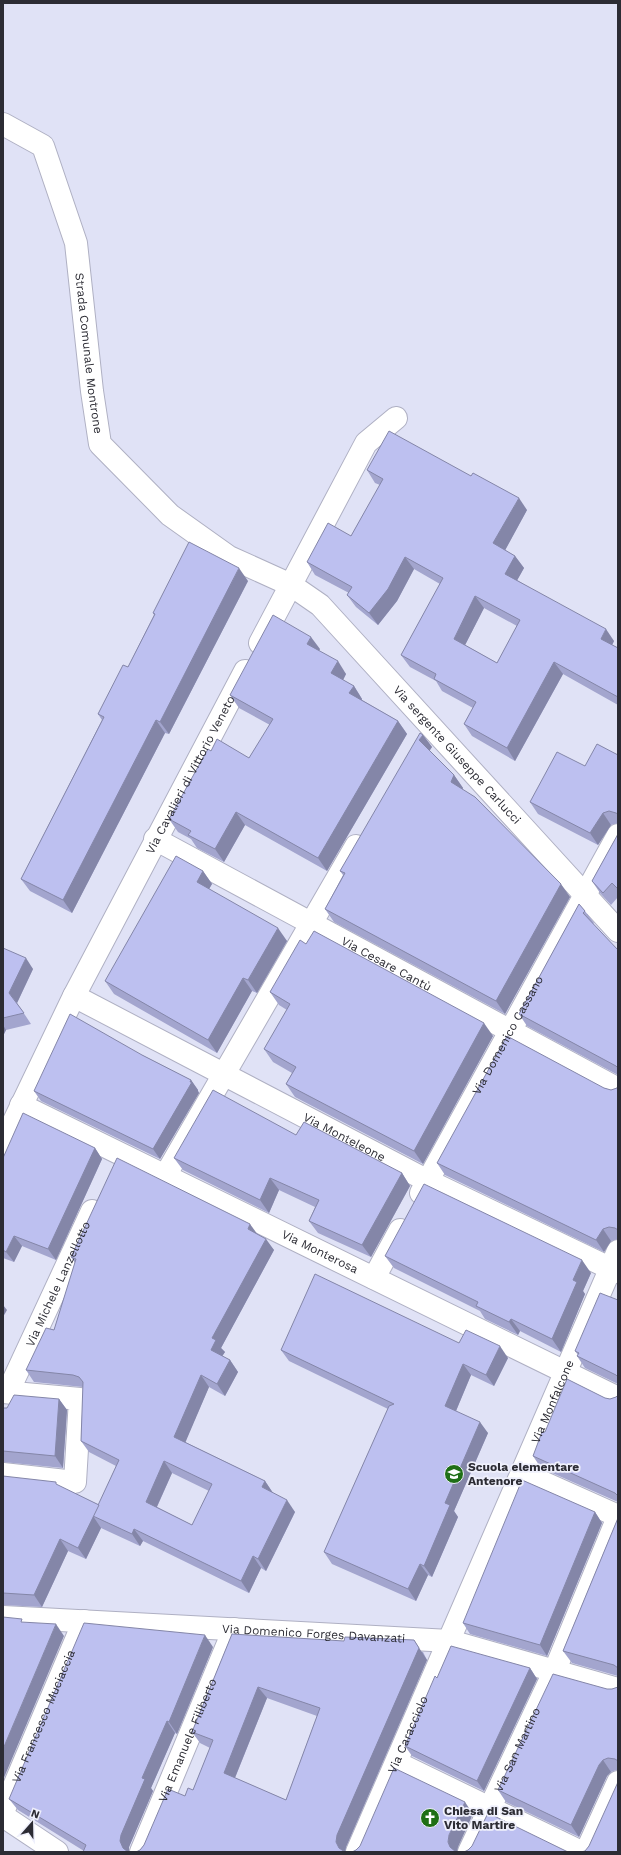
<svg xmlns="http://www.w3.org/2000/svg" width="621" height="1855" font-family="'Work Sans',sans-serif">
	<rect width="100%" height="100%" fill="#e0e2f6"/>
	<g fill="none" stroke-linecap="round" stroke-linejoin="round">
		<defs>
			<g id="minor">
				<path id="s1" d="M3,124L43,146L76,243L92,391L100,444L170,515L229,557L291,585L320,605L618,931"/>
				<path d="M260,643L366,443L396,418"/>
				<path id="s2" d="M155,839L618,1089"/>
				<path id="s3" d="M74,996L428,1181L618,1272"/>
				<path id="s4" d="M21,1105L618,1398"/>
				<path id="s5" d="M3,1144L74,996L245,671"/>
				<path d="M165,1176L356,846"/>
				<path id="s6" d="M421,1193L618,835"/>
				<path d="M374,1278L400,1230"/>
				<path d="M3,1392L80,1399L75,1482L3,1474"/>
				<path id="s7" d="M8,1392L92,1211"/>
				<path d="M522,1473L618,1516"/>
				<path id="s8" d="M3,1617L450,1641L618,1689"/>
				<path d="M397,1763L581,1852"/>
				<path id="s9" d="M3,1812L84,1621"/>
				<path d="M3,1816L57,1852"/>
				<path id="s10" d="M141,1852L234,1629"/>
				<path id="s11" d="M357,1852L618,1251"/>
				<path id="s12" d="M469,1852L555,1670L618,1517"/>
				<path d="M586,1852L618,1782"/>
			</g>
		</defs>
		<use href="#minor" stroke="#afb0c3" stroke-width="24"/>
		<use href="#minor" stroke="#fff" stroke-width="22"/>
	</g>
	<g fill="#a3a5ce" fill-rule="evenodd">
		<path d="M367,470L527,510L505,550L515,556L524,568L517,580L614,641L612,645L618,648V705L563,674L515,761L472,736L464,724L473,708L442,691L436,681L410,667L401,655L440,584L414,569L397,601L378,625L356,607L347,595L349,593L315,575L307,562L351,536L380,485L375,483ZM484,608L517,626L497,663L465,645Z"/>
		<path d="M248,581L169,734L165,733L72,913L30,891L21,879L102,720L98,714L128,667L154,615L153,613Z"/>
		<path d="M320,649L319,651L346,674L343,680L354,686L362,699V700L398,721L407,734L327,871L245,825L224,862L197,848L191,839L178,832L169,819L211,751L249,758L270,725L239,708L230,695Z"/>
		<path d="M423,735L432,747L429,751L454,775L463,788L462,789L570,897L505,1014L334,922L325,909L343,875L340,871Z"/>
		<path d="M618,755V823L611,825L598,845L538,814L530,802L585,766Z"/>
		<path d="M618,834V897L611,905L600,893L592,881Z"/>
		<path d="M203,871L212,884L209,889L287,941L257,993L252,991L217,1053L114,994L105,981Z"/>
		<path d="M579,904L585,911L594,923L593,924L618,950V1075L527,1026L519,1014Z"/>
		<path d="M306,944L493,1036L423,1164L295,1097L286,1084L292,1073L273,1062L264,1049L287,1010L279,1005L270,992Z"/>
		<path d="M3,948L33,969L17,1003L31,1024L6,1030L3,1036Z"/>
		<path d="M142,1055L191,1080L198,1090V1091L199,1093L160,1159L41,1101L34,1091Z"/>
		<path d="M618,1086V1239L611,1241L604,1252L445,1175L437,1163L604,1088L611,1090L617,1088Z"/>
		<path d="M296,1135L402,1173L410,1186L371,1257L318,1233L309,1221L315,1207L279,1190L269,1213L183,1170L174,1158Z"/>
		<path d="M95,1148L102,1159L56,1260L22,1246L14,1262L3,1258V1158Z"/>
		<path d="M258,1234L274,1250L221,1348L225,1352L222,1356L230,1360L238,1372L225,1396L209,1387L185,1442L265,1481L273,1493L295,1512L266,1571L261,1568L249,1593L143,1541L140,1546L101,1528L86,1559L68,1551L42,1607L3,1605V1476L59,1486L99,1505L116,1466L89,1452L81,1441L83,1387L34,1382L26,1370L54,1330L75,1263L71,1257ZM172,1473L209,1491L192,1525L157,1507Z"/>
		<path d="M385,1256L591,1273L583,1291L585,1294L561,1352L520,1331L518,1335L485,1319L480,1311L394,1268Z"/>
		<path d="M618,1300V1384L585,1368L577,1356L578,1355L575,1351Z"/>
		<path d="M459,1343L508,1358L494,1386L471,1375L456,1411L488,1433L454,1511L458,1517L432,1577L428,1575L416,1601L332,1564L324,1552L388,1409L289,1361L281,1350Z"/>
		<path d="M618,1395V1502L541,1468L533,1456L545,1432L605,1398L610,1399L616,1397Z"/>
		<path d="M59,1399L67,1410L63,1468L3,1462V1408H7Z"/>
		<path d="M595,1512L602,1523L547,1656L470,1634L463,1623Z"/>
		<path d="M618,1518V1676L572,1663L563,1651Z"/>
		<path d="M232,1634L423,1652L427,1660L346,1847L345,1852L140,1850L185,1796L193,1790L210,1748L200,1743L192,1732ZM267,1698L317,1716L286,1800L235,1778Z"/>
		<path d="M213,1647L177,1734L175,1733L151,1788L153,1791L129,1847L84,1851L18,1810L9,1799Z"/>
		<path d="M530,1668L537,1679L484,1791L412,1756L405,1746L437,1678Z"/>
		<path d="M618,1687V1770H616L611,1772L607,1776L579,1837L506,1802L498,1790L607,1689H612Z"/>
	</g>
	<g fill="#8486a8">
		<path d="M519,498L527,510L502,556L493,543Z"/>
		<path d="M515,556L524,568L514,586L505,574Z"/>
		<path d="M405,557L414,569L397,601L378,625L369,613Z"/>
		<path d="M239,568L248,581L169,734L160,722Z"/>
		<path d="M475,596L484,608L462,651L454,639Z"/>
		<path d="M606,629L614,641L609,651L601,639Z"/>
		<path d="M311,637L320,649L316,657L307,644Z"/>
		<path d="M338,661L346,674L340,686L331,673Z"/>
		<path d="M554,662L563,674L515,761L507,748Z"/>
		<path d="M354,686L362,699L358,706L349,693Z"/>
		<path d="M156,720L165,733L72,913L63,900Z"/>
		<path d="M398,721L407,734L327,871L318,858Z"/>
		<path d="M423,735L432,747L428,753L419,740Z"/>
		<path d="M454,775L463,788L460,795L451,782Z"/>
		<path d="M236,812L245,825L224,862L215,849Z"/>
		<path d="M603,813L611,825L598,845L590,833Z"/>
		<path d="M203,871L212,884L206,894L197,882Z"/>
		<path d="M561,884L570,897L505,1014L496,1001Z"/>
		<path d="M278,928L287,941L257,993L248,980Z"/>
		<path d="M26,958L33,969L17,1003L9,993Z"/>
		<path d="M243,978L252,991L217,1053L208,1040Z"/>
		<path d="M484,1023L493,1036L423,1164L414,1151Z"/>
		<path d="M3,1025L6,1030L3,1036Z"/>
		<path d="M191,1080L198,1090V1091L199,1093L160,1159L153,1149Z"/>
		<path d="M95,1148L102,1159L56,1260L48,1249Z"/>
		<path d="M402,1173L410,1186L371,1257L362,1245Z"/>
		<path d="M270,1178L279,1190L269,1213L260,1200Z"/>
		<path d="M250,1224L258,1235L248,1229Z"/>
		<path d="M603,1229L611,1241L604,1252L596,1240Z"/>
		<path d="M14,1236L22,1246L14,1262L6,1252Z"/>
		<path d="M266,1239L274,1250L221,1348L225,1352L219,1361L211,1350L212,1338Z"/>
		<path d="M582,1260L591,1273L583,1291L585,1294L561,1352L552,1339L573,1280Z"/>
		<path d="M3,1305L7,1310L3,1317Z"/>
		<path d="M511,1319L520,1331L518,1335L509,1322Z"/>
		<path d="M500,1346L508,1358L494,1386L486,1375Z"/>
		<path d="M230,1360L238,1372L225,1396L217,1384Z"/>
		<path d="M463,1364L471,1375L453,1418L445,1406Z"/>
		<path d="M201,1375L209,1387L183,1448L174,1437Z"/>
		<path d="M59,1399L67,1410L63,1468L55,1456Z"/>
		<path d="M480,1422L488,1433L454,1511L458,1517L432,1577L424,1566L445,1503Z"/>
		<path d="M164,1461L172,1473L154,1513L146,1502Z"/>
		<path d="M265,1481L273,1493L262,1487Z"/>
		<path d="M287,1500L295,1512L266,1571L258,1559Z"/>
		<path d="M99,1505L93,1516L101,1528L86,1559L78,1548Z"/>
		<path d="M595,1512L602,1523L547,1656L540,1645Z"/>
		<path d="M134,1529L143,1541L140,1546L132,1534Z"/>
		<path d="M60,1539L68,1551L42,1607L34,1595Z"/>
		<path d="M253,1556L261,1568L249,1593L241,1581Z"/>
		<path d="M420,1564L428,1575L416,1601L408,1589Z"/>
		<path d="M56,1624L64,1636L3,1780V1749Z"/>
		<path d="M205,1635L213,1647L177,1734L169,1722Z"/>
		<path d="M414,1640L427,1660L346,1847L345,1852L339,1848L336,1842L337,1835Z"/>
		<path d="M530,1668L537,1679L484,1791L477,1781Z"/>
		<path d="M258,1687L267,1698L232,1785L224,1773Z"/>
		<path d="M167,1721L175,1733L151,1788L153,1791L129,1847V1852H126L123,1848L120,1841L121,1835L142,1778Z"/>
		<path d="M603,1760L611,1772L607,1776L579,1837L571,1825L599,1765Z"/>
		<path d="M465,1802L473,1814L458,1847L457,1852H454L450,1847L448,1842L449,1835Z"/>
	</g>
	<g fill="#bdc0f0" stroke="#8486a8" fill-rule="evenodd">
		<path d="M389,431L471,476L473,473L519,498L493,543L515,556L505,574L606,629L601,639L618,648V697L554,662L507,748L464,724L476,702L434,679L436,674L401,655L443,578L405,557L388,589L369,613L347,595L352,587L307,562L328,523L351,536L383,479L367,470ZM475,596L520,620L497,663L454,639Z"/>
		<path d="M189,542L239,568L160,722L156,720L63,900L21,879L104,717L98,714L123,665L128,667L155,614L153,613Z"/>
		<path d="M273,615L311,637L307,644L338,661L331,673L354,686L349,693L398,721L318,858L236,812L215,849L188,835L191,831L169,819L208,749L211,751L217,739L249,758L273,719L230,695Z"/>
		<path d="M420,733L423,735L419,740L454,775L451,782L475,797L561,884L496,1001L325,909L345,873L340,871Z"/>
		<path d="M597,744L618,755V814L616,813L609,811L603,813L590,833L530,802L557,752L585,766Z"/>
		<path d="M618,834V889L612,883L603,893L592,881Z"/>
		<path d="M176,856L203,871L197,882L278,928L248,980L243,978L208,1040L105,981Z"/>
		<path d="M579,904L585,911L583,913L618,950V1068L616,1066L519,1014Z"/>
		<path d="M314,931L484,1023L414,1151L286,1084L296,1067L264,1049L290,1004L270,992L300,940L306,944Z"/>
		<path d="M3,948L26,958L9,993L24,1013L3,1018Z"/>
		<path d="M70,1014L142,1055L191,1080L190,1082H192L153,1149L34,1091Z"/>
		<path d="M507,1036L604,1088L611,1090L617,1088L618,1086V1230L615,1228L609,1227L603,1229L596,1240L437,1163Z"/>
		<path d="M213,1090L296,1135L304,1122L402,1173L362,1245L309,1221L319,1200L270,1178L260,1200L174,1158Z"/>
		<path d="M23,1113L95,1148L48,1249L14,1236L6,1252L3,1250V1158Z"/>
		<path d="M117,1158L250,1224L248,1229L266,1239L212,1338L216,1340L211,1350L230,1360L217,1384L201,1375L174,1437L265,1481L262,1487L287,1500L258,1559L253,1556L241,1581L134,1529L132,1534L93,1516L119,1460L81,1441L83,1382L79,1377L73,1375L26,1370L46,1328L54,1330L76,1259L71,1257ZM164,1461L212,1484L192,1525L146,1502Z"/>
		<path d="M424,1184L582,1260L573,1280L577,1282L552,1339L511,1319L509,1322L476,1306L478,1302L385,1256Z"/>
		<path d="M315,1274L459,1343L466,1330L500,1346L486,1375L463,1364L445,1406L480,1422L445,1503L450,1505L424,1566L420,1564L408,1589L324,1552L389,1406L394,1404L281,1350Z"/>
		<path d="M600,1293L618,1300V1377L616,1375L577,1356L579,1353L575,1351Z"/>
		<path d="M567,1379L605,1398L610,1399L616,1397L618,1395V1496L615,1493L533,1456L542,1432H545Z"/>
		<path d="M14,1395L59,1399L55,1456L3,1451V1408H7Z"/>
		<path d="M3,1476L56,1482V1484L99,1505L78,1548L60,1539L34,1595L3,1593Z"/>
		<path d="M522,1480L595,1512L540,1645L463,1623Z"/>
		<path d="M618,1518V1668L614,1665L563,1651Z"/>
		<path d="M3,1617L22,1619L21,1622L56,1624L3,1749Z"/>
		<path d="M84,1623L205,1635L169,1722L167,1721L142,1778L145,1779L121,1835L120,1841L123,1848L128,1852H130H83L86,1845L9,1799Z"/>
		<path d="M232,1634L344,1641L345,1637L414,1640L419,1648L337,1835L336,1842L339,1848L345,1852H136L140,1850L144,1845L168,1789L185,1796L188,1788L193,1790L213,1740L192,1732ZM258,1687L320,1708L286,1800L224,1773Z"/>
		<path d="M451,1646L530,1668L477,1781L405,1746L435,1676L437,1678Z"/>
		<path d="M553,1674L607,1689H612L618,1687V1761L615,1759L608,1758L603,1760L599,1765L571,1825L498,1790Z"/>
		<path d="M394,1768L465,1802L449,1835L448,1842L450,1847L456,1852H458H352L356,1850L360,1846Z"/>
		<path d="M618,1782V1852H581L585,1851L589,1846Z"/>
		<path d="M488,1813L568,1852H572H464L468,1850L472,1846Z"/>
	</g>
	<defs>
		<symbol id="school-disc" viewBox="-11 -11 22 22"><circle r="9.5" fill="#1f6f16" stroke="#eff0fc"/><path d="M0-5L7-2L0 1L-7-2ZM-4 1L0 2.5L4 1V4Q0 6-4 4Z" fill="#fff"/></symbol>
		<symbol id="church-disc" viewBox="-11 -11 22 22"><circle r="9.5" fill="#1f6f16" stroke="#eff0fc"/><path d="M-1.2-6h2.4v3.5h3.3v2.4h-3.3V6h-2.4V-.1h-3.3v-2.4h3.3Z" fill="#fff"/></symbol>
	</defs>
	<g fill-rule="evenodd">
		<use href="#school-disc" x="443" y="1463" width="22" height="22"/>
		<use href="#church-disc" x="419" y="1807" width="22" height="22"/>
	</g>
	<g text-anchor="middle" stroke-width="3.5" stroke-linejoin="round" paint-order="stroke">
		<g font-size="12" fill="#2c2c34" stroke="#eff0fc">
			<text dy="4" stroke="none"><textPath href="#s1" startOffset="259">Strada Comunale Montrone</textPath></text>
			<text dy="4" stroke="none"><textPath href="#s1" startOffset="829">Via sergente Giuseppe Carlucci</textPath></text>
			<text dy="4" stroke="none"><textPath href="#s5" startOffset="414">Via Cavalieri di Vittorio Veneto</textPath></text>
			<text dy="4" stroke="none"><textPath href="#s2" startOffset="263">Via Cesare Cantù</textPath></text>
			<text dy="4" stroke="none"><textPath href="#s6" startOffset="180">Via Domenico Cassano</textPath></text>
			<text dy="4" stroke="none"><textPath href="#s3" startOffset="305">Via Monteleone</textPath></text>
			<text dy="4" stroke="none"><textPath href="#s4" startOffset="333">Via Monterosa</textPath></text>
			<text dy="4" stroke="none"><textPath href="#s7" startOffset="119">Via Michele Lanzellotto</textPath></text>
			<text dy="4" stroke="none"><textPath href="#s11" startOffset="491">Via Monfalcone</textPath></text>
			<text dy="4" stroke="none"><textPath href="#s8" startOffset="311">Via Domenico Forges Davanzati</textPath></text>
			<text dy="4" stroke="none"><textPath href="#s9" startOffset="104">Via Francesco Muciaccia</textPath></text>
			<text dy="4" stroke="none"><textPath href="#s11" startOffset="128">Via Caracciolo</textPath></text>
			<text dy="4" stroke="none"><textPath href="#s10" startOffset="121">Via Emanuele Filiberto</textPath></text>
			<text dy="4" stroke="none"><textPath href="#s12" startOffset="113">Via San Martino</textPath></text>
		</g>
		<g font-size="12" font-weight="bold" fill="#2c2c34" stroke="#eff0fc" text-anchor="start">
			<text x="468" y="1471">Scuola elementare<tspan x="468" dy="14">Antenore</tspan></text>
			<text x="444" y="1815">Chiesa di San<tspan x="444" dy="14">Vito Martire</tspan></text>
		</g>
	</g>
	<rect width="621" height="1855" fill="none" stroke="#2c2c34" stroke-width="8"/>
	<g transform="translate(32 1823) rotate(20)" stroke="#eff0fc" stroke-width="3" paint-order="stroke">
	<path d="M0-3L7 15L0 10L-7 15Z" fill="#2c2c34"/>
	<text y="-6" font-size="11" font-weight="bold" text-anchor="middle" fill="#2c2c34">N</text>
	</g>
</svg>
